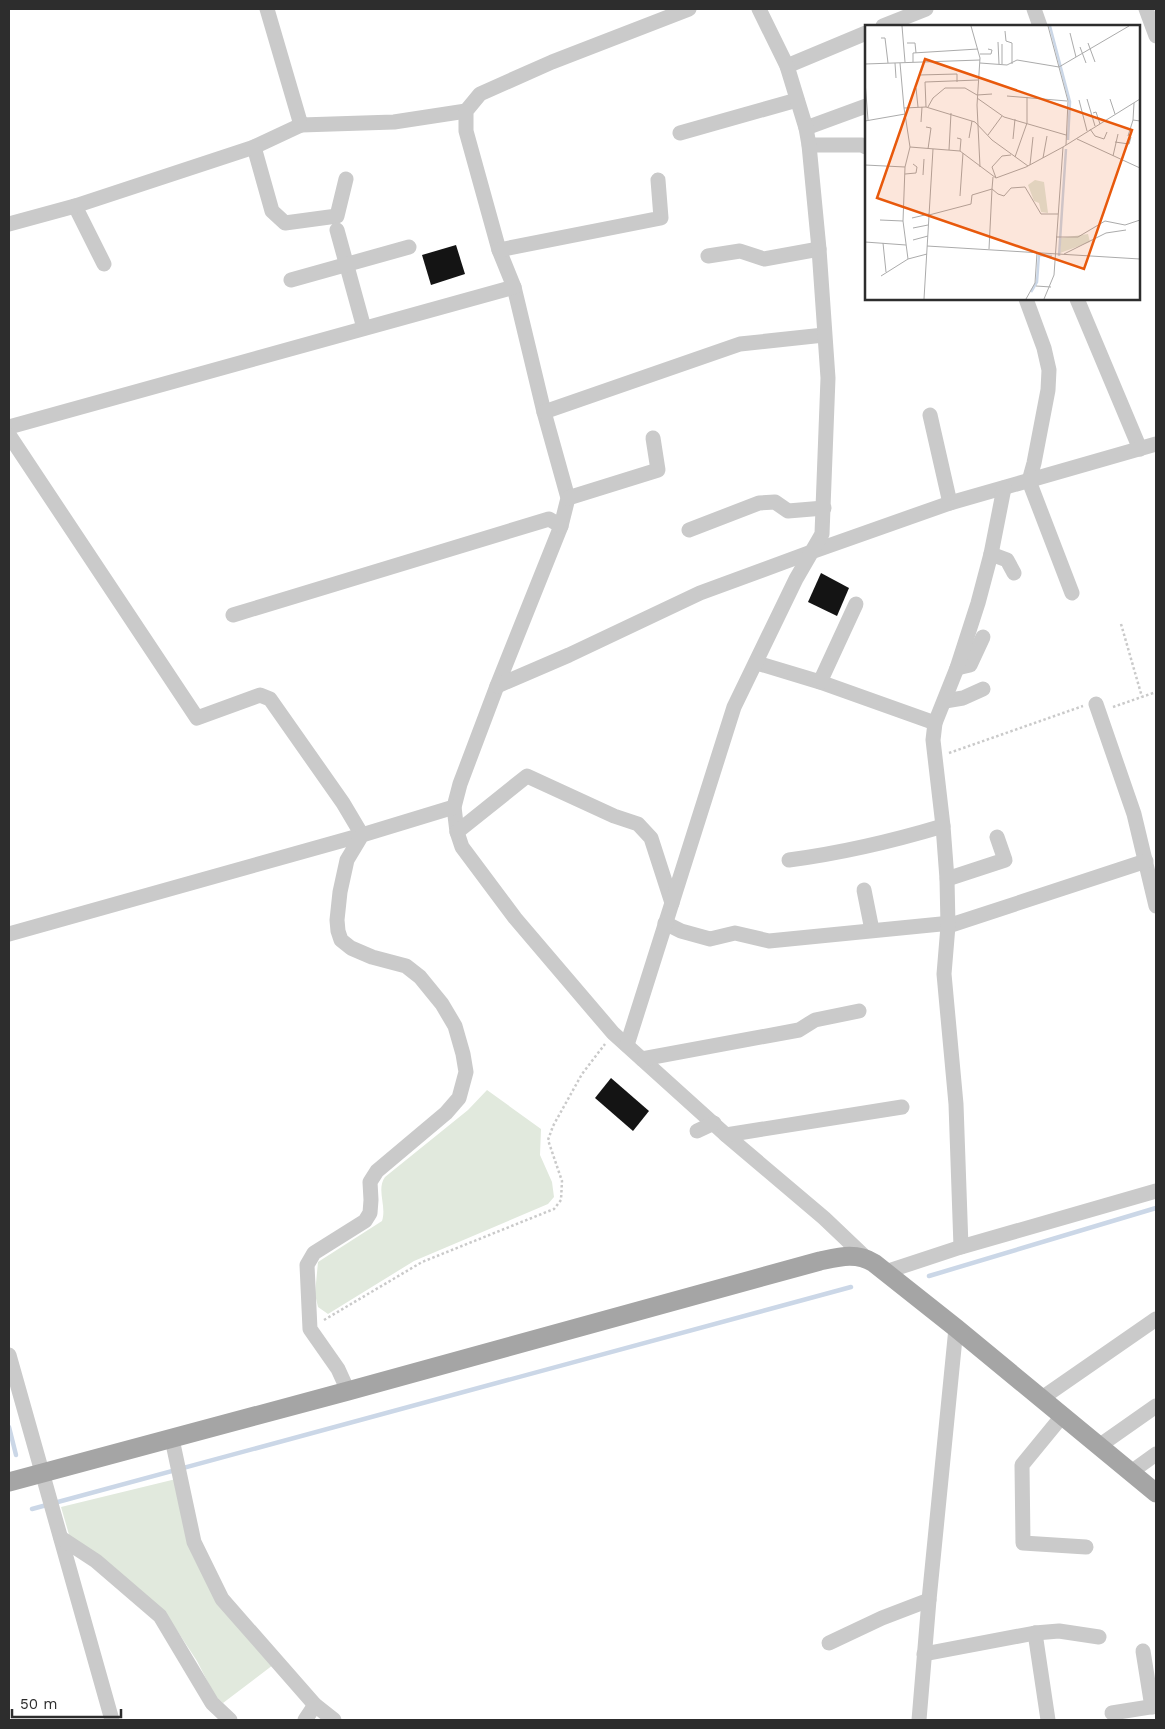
<svg xmlns="http://www.w3.org/2000/svg" width="1165" height="1729" font-family="'Work Sans',sans-serif">
	<rect width="100%" height="100%" fill="#fff"/>
	<g fill="#e1e9dd">
		<path d="M487,1090L541,1129L540,1155L552,1182L554,1197L548,1204L414,1261L328,1314L318,1307L315,1294L318,1262L382,1221C387,1206 376,1190 385,1177L468,1110Z"/>
		<path d="M176,1479L191,1546L273,1665L223,1703L215,1696L197,1661L176,1629L70,1538L61,1507Z"/>
	</g>
	<g fill="none" stroke-linecap="round" stroke-linejoin="round">
		<g stroke="#cbd7e7" stroke-width="4.5">
			<path d="M929,1276L1156,1208"/>
			<path d="M9,1427L16,1455"/>
			<path d="M32,1509L851,1287"/>
		</g>
	</g>
	<g fill="#141414">
		<path d="M456,245L465,274L431,285L422,255Z"/>
		<path d="M821,573L849,588L837,616L808,602Z"/>
		<path d="M611,1078L649,1111L633,1131L595,1098Z"/>
	</g>
	<g fill="none" stroke-linecap="round" stroke-linejoin="round">
		<g stroke="#cacaca" stroke-width="2.5" stroke-dasharray="2.5 2.5" stroke-linecap="butt">
			<path d="M1121,624L1142,697"/>
			<path d="M1113,707L1156,692"/>
			<path d="M949,753L1083,706"/>
			<path d="M324,1320L422,1262L554,1209L561,1200L562,1181L548,1140L553,1126L582,1074L605,1044"/>
		</g>
		<g stroke="#cacaca" stroke-width="15">
			<path d="M267,9L301,125L394,122L466,111"/>
			<path d="M689,9L552,62L480,94L466,111V131L499,250L514,287L544,412L568,498L561,526L497,686L460,784L454,807L457,832L462,847L515,918L613,1033L726,1135L824,1218L865,1257"/>
			<path d="M1034,9L1040,26"/>
			<path d="M1146,9L1156,36"/>
			<path d="M883,26L926,9"/>
			<path d="M787,66L866,33"/>
			<path d="M806,128L866,106"/>
			<path d="M680,133L797,100"/>
			<path d="M809,145H862L866,147"/>
			<path d="M254,147L272,211L285,223L337,216L346,179"/>
			<path d="M75,206L104,264"/>
			<path d="M9,224L75,206L254,147L301,125"/>
			<path d="M337,230L364,328"/>
			<path d="M499,250L661,218L658,180"/>
			<path d="M708,256L740,251L764,259L819,249"/>
			<path d="M291,280L409,247"/>
			<path d="M1026,299L1044,348L1049,370L1048,390L1034,463L1029,481L1072,593"/>
			<path d="M1077,299L1140,449"/>
			<path d="M544,412L740,344L824,335"/>
			<path d="M930,415L950,503"/>
			<path d="M9,427L514,287"/>
			<path d="M9,435L197,718L260,695L270,699L343,803L362,835L9,934"/>
			<path d="M568,498L658,470L653,438"/>
			<path d="M689,530L759,503L775,502L788,511L824,508"/>
			<path d="M991,554L1007,560L1014,573"/>
			<path d="M233,615L549,519L561,526"/>
			<path d="M757,663L820,682L935,723"/>
			<path d="M957,668L970,665L983,637"/>
			<path d="M820,682L856,604"/>
			<path d="M497,686L569,655L700,593L814,551L950,503L1156,444"/>
			<path d="M945,701L963,698L983,689"/>
			<path d="M1096,704L1134,814L1156,906"/>
			<path d="M457,832L527,776L614,816L638,824L651,838L672,903"/>
			<path d="M789,860C842,853 893,841 943,826"/>
			<path d="M947,879L1005,860L997,837"/>
			<path d="M864,890L872,930"/>
			<path d="M665,923L681,931L710,939L735,933L769,941L941,924L948,926L1146,861"/>
			<path d="M627,1045L734,707L796,579L822,534L828,378L819,249L809,145L806,128L787,66L759,9"/>
			<path d="M642,1059L799,1030L815,1020L859,1011"/>
			<path d="M697,1131L714,1123"/>
			<path d="M726,1135L902,1107"/>
			<path d="M961,1247L956,1104L944,974L948,926L947,879L943,826L933,740L935,723L957,668L978,603L991,554L1004,488"/>
			<path d="M885,1272L961,1247L1156,1191"/>
			<path d="M9,1355L112,1720"/>
			<path d="M348,1391L338,1369L310,1329L307,1265L314,1253L365,1221L370,1213L371,1200L370,1182L377,1171L446,1113L459,1098L466,1072L463,1054L455,1026L442,1004L420,977L406,966L372,957L351,948L341,940L338,931L337,920L340,892L347,860L362,835L454,807"/>
			<path d="M1042,1398L1156,1319"/>
			<path d="M1063,1415L1022,1465L1023,1543L1086,1547"/>
			<path d="M172,1439L194,1542L222,1599L315,1705L334,1720"/>
			<path d="M1099,1446L1156,1406"/>
			<path d="M1131,1472L1156,1454"/>
			<path d="M61,1538L96,1561L160,1616L212,1703L230,1720"/>
			<path d="M1035,1633L1048,1720"/>
			<path d="M829,1643L882,1618L929,1600"/>
			<path d="M1143,1651L1152,1707"/>
			<path d="M924,1654L1035,1633L1059,1631L1099,1637"/>
			<path d="M1112,1713L1156,1706"/>
			<path d="M305,1720L315,1705"/>
			<path d="M919,1720L929,1600L956,1328"/>
		</g>
		<path stroke="#a5a5a5" stroke-width="19" d="M9,1482L348,1391L820,1261C839,1257 856,1252 874,1263L956,1328L1156,1493"/>
	</g>
	<g transform="translate(865 25)">
		<rect width="275" height="275" fill="#fff"/>
		<path d="M170,155L179,157L183,188L176,187L174,178L169,176L163,160ZM223,209L225,217L195,228L196,213Z" fill="#e1e9dd"/>
		<path fill="none" stroke="#cbd7e7" stroke-width="2.5" d="M185,1L205,77L203,115M194,231L201,124M166,267L172,257L174,230L187,231"/>
		<path fill="none" stroke="#ababab" stroke-width="1" d="M37,1L40,37M106,1L115,33L112,80L115,142M183,1L203,76L201,120M140,6L141,16L147,18V39M205,8L211,32M16,13H20L23,38M133,17L134,39M42,18H50L51,28M223,18L230,37M215,22L221,38M115,29H126L127,25L123,24M48,37V28L113,24M30,38L31,53M35,38L39,83M115,38L142,40L152,35L194,42L264,1M0,39L115,35M137,39V19M54,50L92,49V57M0,56L3,95M51,63L53,82M142,71L202,76M112,73L139,92L201,110M222,74L230,101M245,74L250,89M214,75L222,106M269,78L268,95L275,96M61,82L60,57L113,55M63,82L68,73L80,63H100L112,70L127,69M228,88L231,87L235,99M40,89L39,83L61,82L110,97L127,115L163,141M0,96L40,89L45,122L95,126L131,153L161,142L198,122M56,97L57,82M61,102L66,103L63,124M225,104L230,111L239,114L242,107M123,110L137,91M263,111L268,95M92,113L96,114L95,126M104,113L107,96M148,114L150,94M212,114L275,143M250,117L264,119L266,112M84,125L86,88M248,131L253,109M150,132L162,98V72M178,133L182,111M0,140L40,142L45,122M165,140L168,112M40,149L51,148L52,142L48,139M58,150L59,134M128,152L127,164L133,169L139,171L146,163L160,162L176,189H193M131,153L127,142L137,131L146,130M95,171L98,128M64,190L106,179L107,170L127,164L124,224M47,193L64,189M15,195L38,196M48,203L63,200M191,212H213L240,196L260,200L275,195M48,215L63,211M0,217L41,220M18,218L21,247M62,221L275,234M199,229L241,208L261,205M43,234L62,229M16,251L43,234L38,196L40,142M171,261L186,262M59,274L68,124M161,274L170,258L172,228M179,274L189,250L198,122L275,74"/>
		<path fill="#e8590c" fill-opacity="0.15" stroke="#e8590c" stroke-width="2.5" d="M60,34L267,105L219,244L12,173Z"/>
		<rect width="275" height="275" fill="none" stroke="#2d2d2d" stroke-width="2.5"/>
	</g>
	<rect width="1165" height="1729" fill="none" stroke="#2d2d2d" stroke-width="20"/>
	<path d="M12 1709v8h109v-8" fill="none" stroke="#2d2d2d" stroke-width="2.5"/>
	<text x="20" y="1709" font-size="15" fill="#2d2d2d" stroke="#ffffff" stroke-width="4" paint-order="stroke">50 m</text>
</svg>
